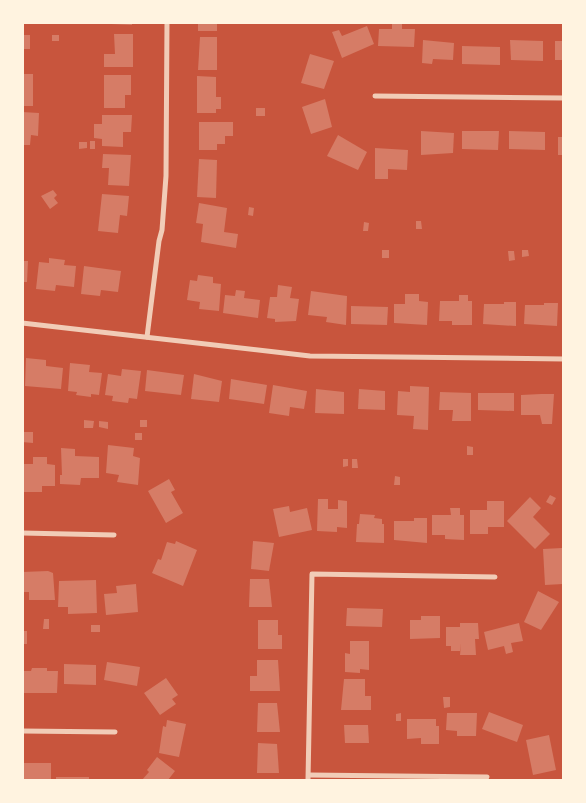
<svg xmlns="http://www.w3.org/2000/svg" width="586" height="803" font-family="'Archivo Narrow',sans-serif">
	<rect width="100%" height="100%" fill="#c8553d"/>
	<g fill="#d67c66">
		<path d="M111,22H132V25L111,24Z"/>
		<rect x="198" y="22" width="19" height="9"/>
		<path d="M392,22H402V29H415L414,47L378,46L379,29H392Z"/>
		<path d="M367,26L374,44L342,58L332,32L339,30L342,36Z"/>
		<path d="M114,34H133V67H104V54H115Z"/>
		<rect x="22" y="35" width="8" height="14"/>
		<rect x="52" y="35" width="7" height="6"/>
		<path d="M200,37H217V70H198Z"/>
		<path d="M423,40L454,43L453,60L433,59L432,64L422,63Z"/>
		<path d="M510,40L543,41V61L511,60Z"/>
		<rect x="555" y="41" width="9" height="19"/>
		<path d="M462,46L500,47V65L462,64Z"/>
		<path d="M310,54L334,61L324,89L301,83Z"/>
		<rect x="22" y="74" width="11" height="32"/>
		<path d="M104,75H131V95H125V108H104Z"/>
		<path d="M197,76L216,77V97H221V109H216V113H197Z"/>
		<path d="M325,99L332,127L311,134L302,107Z"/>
		<rect x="256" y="108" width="9" height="8"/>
		<path d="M22,112L39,113L38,136L31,135L30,145H22Z"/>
		<path d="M102,115H132L131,132H123V147L102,146V139L94,138V124H102Z"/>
		<path d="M199,122H233V136H225V144H217V150H199Z"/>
		<path d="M421,131L454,133L453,153L421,155Z"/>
		<path d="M462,131H499L498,150L462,149Z"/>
		<path d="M509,131L545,132V150L509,149Z"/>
		<path d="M338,135L367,152L358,170L327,156Z"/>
		<rect x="558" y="137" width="6" height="18"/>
		<rect x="90" y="141" width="5" height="8"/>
		<path d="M79,142H87V148L79,149Z"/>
		<path d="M375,148L408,150L407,170L388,169V179H375Z"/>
		<path d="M103,154L131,155L129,186L108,185L109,168H102Z"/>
		<path d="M199,159L217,160L216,198L197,197Z"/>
		<path d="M53,190L57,195L54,198L58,203L50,209L41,196Z"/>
		<path d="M102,194L129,196L127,216L120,215L118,233L98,231Z"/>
		<path d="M199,203L227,208L224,232L238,234L236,248L201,242L203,224L196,223Z"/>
		<path d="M249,207L254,208L253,216L248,215Z"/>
		<path d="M416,221H421L422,229H416Z"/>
		<path d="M364,222L369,223L368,231H363Z"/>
		<rect x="382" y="250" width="7" height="8"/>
		<path d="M522,250H528L529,256L522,257Z"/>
		<path d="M508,251H514L515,260L509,261Z"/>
		<path d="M49,258L65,260L64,265L76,266L74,287L56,285L55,291L36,289L39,262L49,263Z"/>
		<path d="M22,261H28L27,282H22Z"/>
		<path d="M84,266L121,271L118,292L101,290L100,296L81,294Z"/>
		<path d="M198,275L213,277V283L221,284L219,311L199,309L200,302L187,300L190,280L197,281Z"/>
		<path d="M278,285L292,287L290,298L299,299L296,321L275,322V319L267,318L270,297H277Z"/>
		<path d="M236,290L245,291L244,298L260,300L258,318L223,313L225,295L235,296Z"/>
		<path d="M311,291L347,296L346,325L326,322L327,317L308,315Z"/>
		<path d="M405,294H419V301L428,302L427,325L394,323V304H405Z"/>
		<path d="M459,295H468V301H472V325H452V321H439L440,301H459Z"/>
		<path d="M504,302H516V326L483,324L484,304H504Z"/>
		<path d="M544,303H558L557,326L524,324L525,305H544Z"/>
		<path d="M351,306L388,307L387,325L351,324Z"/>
		<path d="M26,358L46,360V366L63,368L61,389L25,386Z"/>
		<path d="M70,363L90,365L89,372L102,373L99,395L91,394V397L76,395L77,392L68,391Z"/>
		<path d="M122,369L141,371L137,399L129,398L128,403L112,401L113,396L105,395L108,374L121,376Z"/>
		<path d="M147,370L184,375L181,395L145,391Z"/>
		<path d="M194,374L222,381L219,402L191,399Z"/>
		<path d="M231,379L267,385L264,404L229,399Z"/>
		<path d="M273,385L307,391L304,409L290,407L289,416L269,413Z"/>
		<path d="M410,386L429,387L428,430L413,429L414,416L397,415L398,391L410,392Z"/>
		<path d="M316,389L344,392V414L315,413Z"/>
		<path d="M359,389L385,391V410L358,409Z"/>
		<path d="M440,392L471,393V421H452L453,410H439Z"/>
		<path d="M478,393H514V411L478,410Z"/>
		<path d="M541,394H554L552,424H542L540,415H521V395Z"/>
		<path d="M84,420L94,421L93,428H84Z"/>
		<rect x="140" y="420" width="7" height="7"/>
		<path d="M99,421L108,422V429L99,427Z"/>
		<path d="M22,432H33V443L22,442Z"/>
		<rect x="135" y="433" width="7" height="7"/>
		<path d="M108,445L134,448L133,456L140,458L138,485L117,482L119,475L106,473Z"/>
		<path d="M467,446L473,447V455H467Z"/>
		<path d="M61,448L75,449V456L99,457V478H81L80,485L60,484V475H62Z"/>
		<path d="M33,457H47V464L55,465V486H42V492H22L24,464H33Z"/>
		<path d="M343,459H348V466L343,467Z"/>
		<path d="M352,459H357L358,468H352Z"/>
		<path d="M395,476L400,477V485H394Z"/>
		<path d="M169,479L175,490L171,492L183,513L166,523L148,491Z"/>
		<path d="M550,495L556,498L552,505L546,502Z"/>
		<path d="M530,497L541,508L533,517L550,534L535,549L507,521Z"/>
		<path d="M318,499H328V509H338V500L347,501V528L337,527V532L317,531Z"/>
		<path d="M487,501H504V527H488V534H470V510H487Z"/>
		<path d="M289,506L290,512L307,508L312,530L279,537L273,509Z"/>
		<path d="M450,508H460V515H464V540L445,539V535H432V515H451Z"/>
		<path d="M360,514L375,515L374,518L382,519V524H384V543L356,542L357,524H359Z"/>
		<path d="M414,518H427V543L394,540V521H414Z"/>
		<path d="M176,541L197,550L183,586L152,573L158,559L161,560L167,542L175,544Z"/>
		<path d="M253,541L274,543L269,571L251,569Z"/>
		<path d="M562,548L563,584L545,585L543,549Z"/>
		<path d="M48,571L53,573L55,600H29V592H22V572Z"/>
		<path d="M250,579H269L272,607H249Z"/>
		<path d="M96,580L97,613L68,614V607H58L59,581Z"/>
		<path d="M136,584L138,612L106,615L104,594L117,593L116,586Z"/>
		<path d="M538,591L559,602L541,630L524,622Z"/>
		<path d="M347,608L383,609L382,627L346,626Z"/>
		<path d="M421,616H440V638L410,639V620H421Z"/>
		<path d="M44,619H49V629H43Z"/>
		<path d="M258,620H278V635H282V649H258Z"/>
		<path d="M460,623H478L479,639H475L476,655H460L461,643L460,651H451V646H446V627H460Z"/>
		<path d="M519,623L523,641L511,643L513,652L506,654L504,646L488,650L484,632Z"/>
		<rect x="91" y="625" width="9" height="7"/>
		<rect x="22" y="631" width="5" height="13"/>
		<path d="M350,641H369V670L360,669V673L345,672V653L350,654Z"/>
		<path d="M257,660H278L280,691H250V676H257Z"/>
		<path d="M107,662L140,667L137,686L104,680Z"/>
		<path d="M64,664L96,665V685L64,684Z"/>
		<path d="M32,668H47V671H58L57,693H22V671H31Z"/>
		<path d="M166,678L178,695L172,699L176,704L160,715L144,693Z"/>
		<path d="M344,679H365V696H371V710H341Z"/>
		<path d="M443,697H450V707L444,708Z"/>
		<path d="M258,703H277L280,732H257Z"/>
		<path d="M489,712L523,725L517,742L482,729Z"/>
		<path d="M401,713V721H396V714Z"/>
		<path d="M447,713H477L476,736H457V731L446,730Z"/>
		<path d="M407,719H436V726H439V744H421V738L407,739Z"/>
		<path d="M167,720L186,724L179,757L159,753L163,726L166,727Z"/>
		<path d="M344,725H368L369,743H345Z"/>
		<path d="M549,735L556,770L533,775L526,740Z"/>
		<path d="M258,743L277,744L279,773H257Z"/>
		<path d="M157,757L175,771L168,780H142L149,772L147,770Z"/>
		<rect x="22" y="763" width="29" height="17"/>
		<rect x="56" y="777" width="33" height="3"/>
	</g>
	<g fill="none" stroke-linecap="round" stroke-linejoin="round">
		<g stroke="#f1ccb7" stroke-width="5">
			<path d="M375,96L564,98"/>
			<path d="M22,323L310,356L564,359"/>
			<path d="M147,337L159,241L162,230L166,176L167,22"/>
			<path d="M22,533L114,535"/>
			<path d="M22,731L115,732"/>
			<path d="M309,775L487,777"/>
			<path d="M308,780L312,574L495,577"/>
		</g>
	</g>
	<rect width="586" height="803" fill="none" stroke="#fff3e0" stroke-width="48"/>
</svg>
